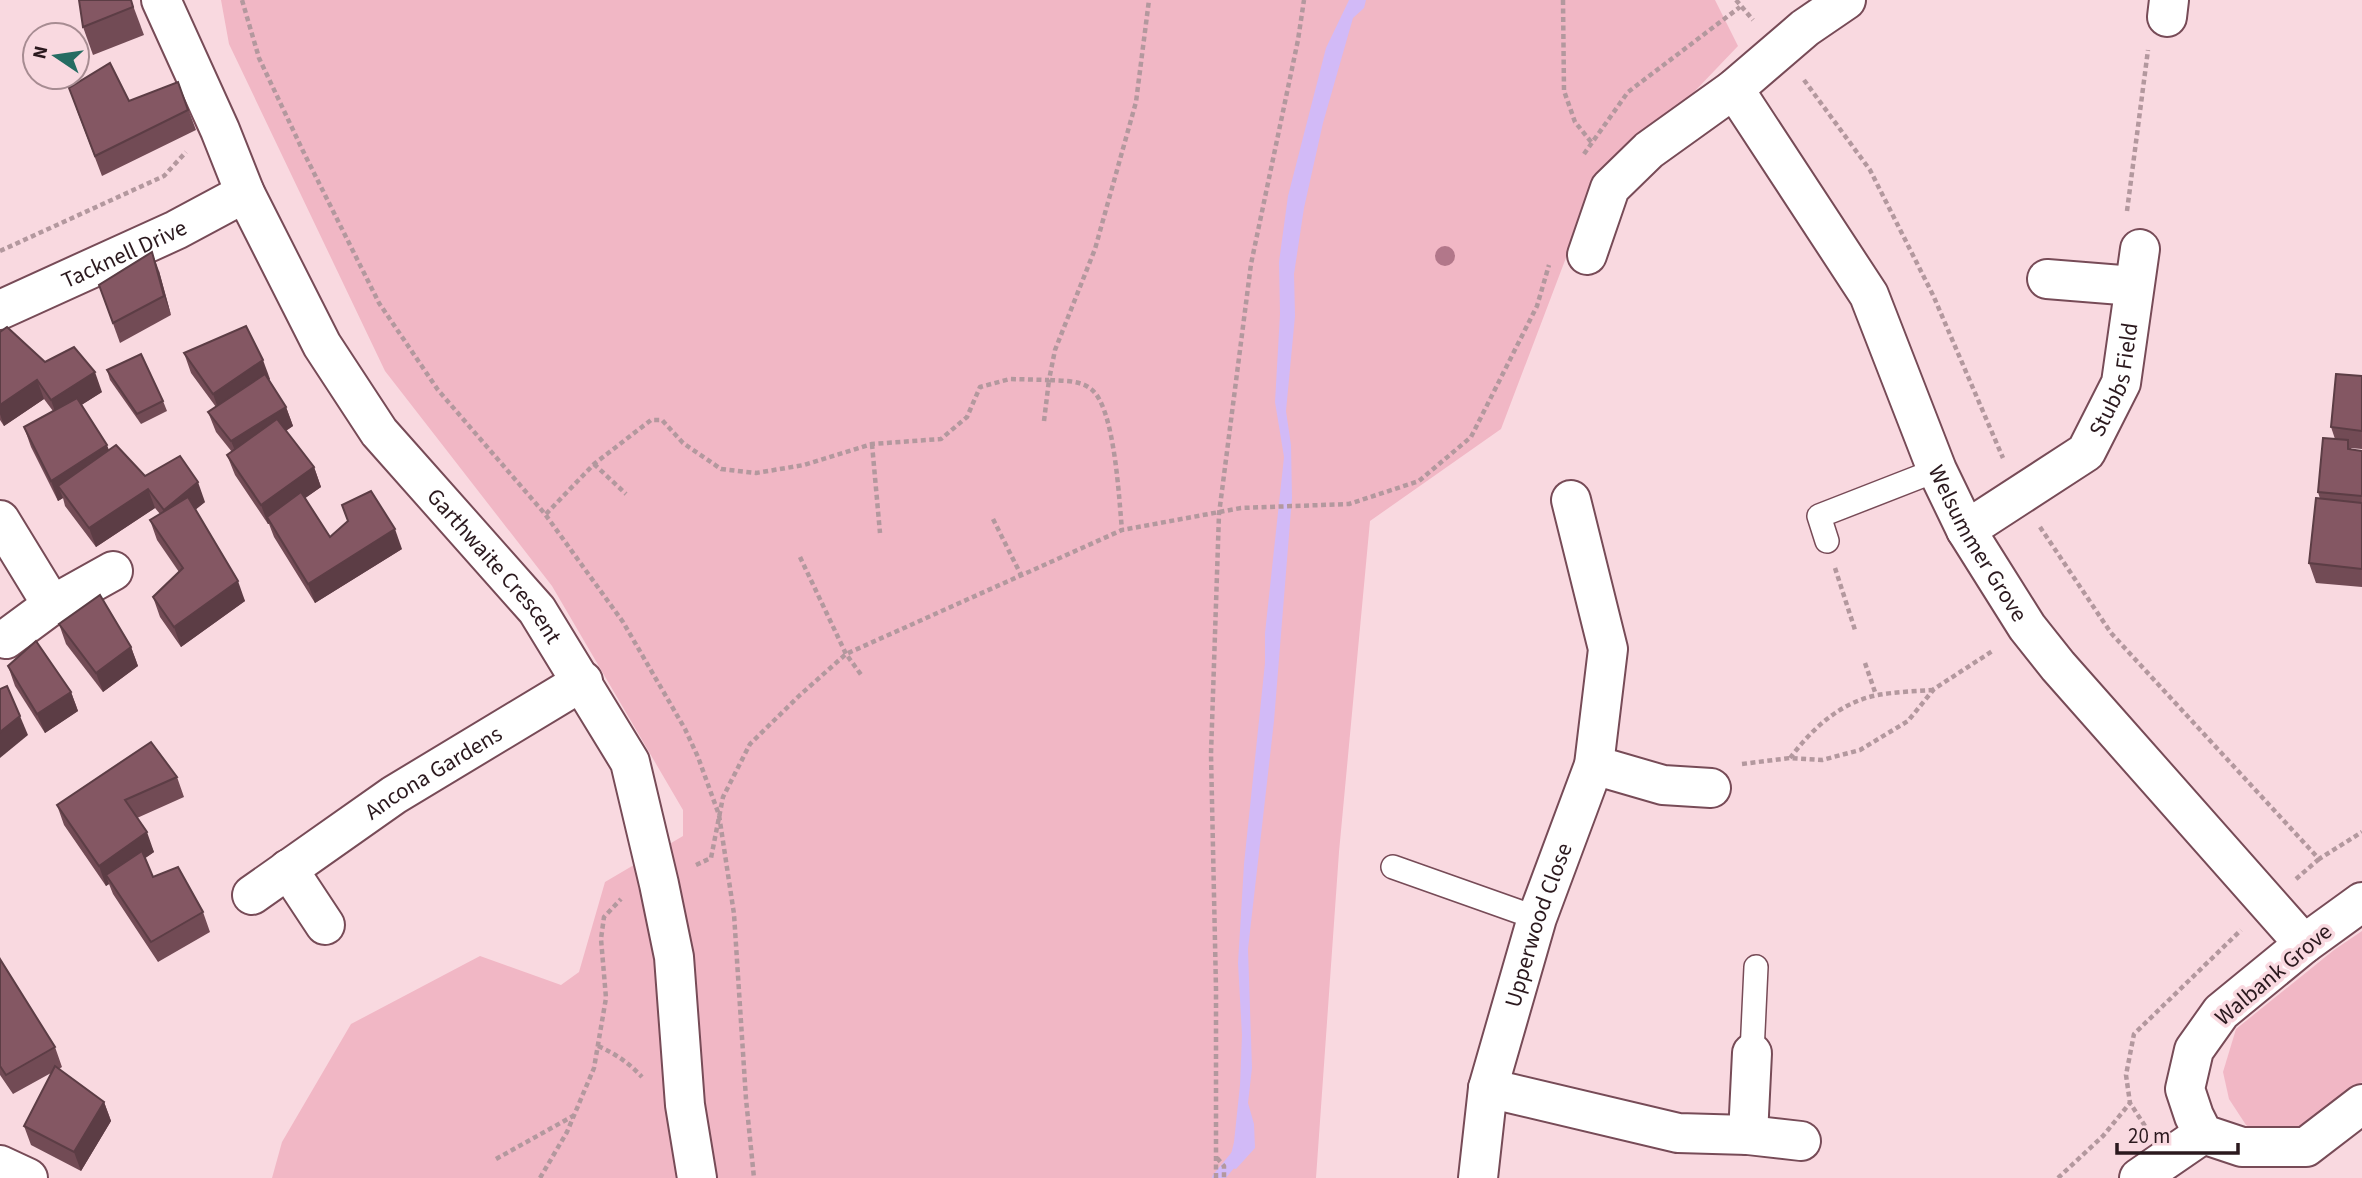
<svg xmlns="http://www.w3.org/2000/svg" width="2362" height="1178" font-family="'Source Sans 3',sans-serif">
	<rect width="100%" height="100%" fill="#f9d9e0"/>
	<g fill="#f1b7c5">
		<path d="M221,0H1715L1738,46L1586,205L1501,429L1370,521L1339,852L1316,1178H272L282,1142L351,1024L480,956L561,985L579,972L605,882L683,836V810L552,586L385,371L229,44Z"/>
		<path d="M2362,931V1082L2301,1129L2269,1139L2246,1125L2229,1099L2223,1072L2236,1029L2334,950Z"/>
	</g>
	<path fill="#d2baf7" d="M1349,0H1366L1364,8L1353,18L1323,123L1304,208L1294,274L1295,316L1286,411L1291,445L1292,498L1274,721L1248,949L1252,1068L1248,1103L1254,1124L1255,1148L1236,1169L1228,1167L1234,1142L1240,1085L1242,1035L1238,963L1244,864L1265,663V633L1284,457L1275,402L1280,314L1279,262L1288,196L1326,48Z"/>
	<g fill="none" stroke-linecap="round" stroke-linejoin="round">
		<path stroke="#d2baf7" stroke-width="12" d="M1218,1178L1238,1154"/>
		<defs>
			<g id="lane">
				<path d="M1827,541L1819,516L1937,470"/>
				<path d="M1393,867L1537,918"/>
				<path d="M1752,1053L1756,967"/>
			</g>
			<g id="street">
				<path id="s1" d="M161,0L220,130L245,193L322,345L379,432L537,610L630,762L659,884L674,957L685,1105L697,1178"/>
				<path d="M2167,17L2169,0"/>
				<path id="s2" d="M1734,89L1869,295L1937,470L1966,530L2027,627L2058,666L2304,944"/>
				<path d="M1587,255L1610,188L1649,150L1734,89L1805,28L1846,0"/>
				<path d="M2047,279L2134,286"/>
				<path id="s3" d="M0,310L176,230L245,193"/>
				<path d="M0,520L52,605"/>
				<path id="s4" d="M1966,530L2086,452L2121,383L2140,249"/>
				<path d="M6,639L52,605L113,571"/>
				<path d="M1594,765L1663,785L1711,788"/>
				<path d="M288,869L325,925"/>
				<path id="s5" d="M252,895L394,795L583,681"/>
				<path d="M2362,902L2304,944L2221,1012L2194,1050L2185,1089L2194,1116L2203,1134L2242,1147H2306L2362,1104"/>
				<path d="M1488,1088L1678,1133L1748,1135L1801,1141"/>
				<path d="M1748,1135L1752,1053"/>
				<path d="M0,1165L28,1178"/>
				<path id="s6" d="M1478,1178L1488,1088L1537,918L1594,765L1608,649L1571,500"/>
				<path d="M2139,1178L2203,1134"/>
			</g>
		</defs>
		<use href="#lane" stroke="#774b57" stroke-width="26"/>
		<use href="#street" stroke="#774b57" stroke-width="42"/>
		<g stroke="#b3989e" stroke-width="4.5" stroke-dasharray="5 3.5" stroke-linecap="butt">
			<path d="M242,0L259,58L303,151L379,303L438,390L545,514L623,622L685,729L698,757L719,815L734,914L746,1099L754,1178"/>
			<path d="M1563,0L1564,91L1575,122L1592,143"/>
			<path d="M1736,0L1753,20"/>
			<path d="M1804,80L1870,170L1933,295L2003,458"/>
			<path d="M1584,154L1628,92L1740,7"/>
			<path d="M2127,211L2148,50"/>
			<path d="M0,251L164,176L186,152"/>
			<path d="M1044,421L1049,380C1063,381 1080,380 1091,389C1115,407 1119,500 1122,530"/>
			<path d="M872,444L880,533"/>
			<path d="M594,464L626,494"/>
			<path d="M546,514L594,464L651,420H662L683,443L721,469L756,473L804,465L872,444L941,439L967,417L980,387L1010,379L1049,380L1055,350L1095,249L1136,102L1149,0"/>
			<path d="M993,519L1021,575"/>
			<path d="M2040,527L2111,633L2319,859L2362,832"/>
			<path d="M800,557L846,654L862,676"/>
			<path d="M1835,568L1855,630"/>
			<path d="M1865,663L1876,695"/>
			<path d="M1790,758C1812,729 1840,702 1878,695C1895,692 1915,691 1933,690"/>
			<path d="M1742,764L1790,758L1822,760L1860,750L1908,721L1934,689L1994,650"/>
			<path d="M696,865L711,858L723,797L750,744L800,695L846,654L1122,530L1241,508L1349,504L1419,481L1471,437L1537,306L1549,265"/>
			<path d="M2296,879L2319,859"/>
			<path d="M598,1046C616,1054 629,1063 642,1077"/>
			<path d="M2145,1126L2130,1103L2126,1075L2134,1034L2241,930"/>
			<path d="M1217,1158L1224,1166V1178"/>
			<path d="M496,1159L573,1116"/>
			<path d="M540,1178L567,1132L594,1068L606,998L601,939L604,917L621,899"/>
			<path d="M1216,1178V989L1211,754L1219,514L1251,264L1298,40L1304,0"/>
			<path d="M2058,1178L2103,1136L2130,1103"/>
		</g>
		<use href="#lane" stroke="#fff" stroke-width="23"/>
		<use href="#street" stroke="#fff" stroke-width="38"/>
	</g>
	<circle fill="#b2778a" cx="1445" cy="256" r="10"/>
	<g fill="#724b55">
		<path d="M131,0L144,35L93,55L83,27Z"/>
		<path d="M178,82L196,130L102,176L76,108L129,101Z"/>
		<path d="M159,271L171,315L120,343L99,285Z"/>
		<path d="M0,332L45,362L102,392L81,405L109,450L145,476L205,502L195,510L245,601L181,647L160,617L153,597L179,572L157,540L150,520L160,514L155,508L96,547L65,506L63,498L58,501L31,447L24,427L53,411L44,399L4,426L0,420Z"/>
		<path d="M184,353L270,379L269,380L286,407L293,426L286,431L314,467L321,487L305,498L330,537L402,549L315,603L274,537L269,524H268L235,475L227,455L232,452L216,432L208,412L216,407L191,373Z"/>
		<path d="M107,370L163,401L167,411L141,424L110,380Z"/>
		<path d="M2362,376V449L2351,448L2352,450L2362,451V587L2316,583L2309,563L2320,499L2318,492L2335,439L2331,427Z"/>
		<path d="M59,624L131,647L138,666L103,692L66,644Z"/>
		<path d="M8,666L71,692L78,711L45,733L15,686Z"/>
		<path d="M177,777L184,797L137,818L154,852L145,858L153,877L203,912L210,932L158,962L113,894L109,884L106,886L64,825L57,805Z"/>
		<path d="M0,959L55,1047L62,1067L59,1069L104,1102L111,1121L81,1171L31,1145L24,1126L51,1073L13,1094L0,1075Z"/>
	</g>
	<g fill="#5c3d45">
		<path d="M152,252L159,271L171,315L164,296Z"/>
		<path d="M263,360L270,379L220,414L213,394Z"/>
		<path d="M95,372L102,392L58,420L51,400Z"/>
		<path d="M37,380L44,399L4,426L0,414V405Z"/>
		<path d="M286,407L293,426L239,460L231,441Z"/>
		<path d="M107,445L114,464L58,486L63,498L58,501L51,481Z"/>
		<path d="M314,467L321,487L270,523L267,517L269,524H268L261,505Z"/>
		<path d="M198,482L205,502L171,529L164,510Z"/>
		<path d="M148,489L155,508L96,547L89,528Z"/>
		<path d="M395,529L402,549L315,603L308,584Z"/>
		<path d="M238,581L245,601L181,647L174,627Z"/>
		<path d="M131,647L138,666L103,692L96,673Z"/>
		<path d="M71,692L78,711L45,733L37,714Z"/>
		<path d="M20,716L28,735L0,758V732Z"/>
		<path d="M147,832L154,852L111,882L106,875L109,884L106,886L99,866Z"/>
		<path d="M104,1102L111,1121L81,1171L74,1152Z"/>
	</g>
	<g fill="#845763" stroke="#5c3d45" stroke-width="2">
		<path d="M79,0H131L133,7L83,27Z"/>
		<path d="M110,63L129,101L178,82L188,110L95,156L69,88Z"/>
		<path d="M152,252L164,296L113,323L99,285Z"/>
		<path d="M246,326L263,360L213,394L184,353Z"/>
		<path d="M7,327L45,362L74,347L95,372L51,400L37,380L0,405V332Z"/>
		<path d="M141,354L163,401L137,414L107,370Z"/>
		<path d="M265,374L286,407L231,441L208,412Z"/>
		<path d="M2336,374L2362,376V431L2331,427Z"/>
		<path d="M77,398L107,445L51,481L24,427Z"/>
		<path d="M277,419L314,467L261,505L227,455Z"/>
		<path d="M2323,438L2348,440V449L2362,451V496L2318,492Z"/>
		<path d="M116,445L145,476L180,456L198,482L164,510L148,489L89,528L58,486Z"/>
		<path d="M371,491L395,529L308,584L267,517L301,492L330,537L348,521L342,505Z"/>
		<path d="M188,497L238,581L174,627L153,597L183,568L150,520Z"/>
		<path d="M2316,498L2362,503V569L2309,563Z"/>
		<path d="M100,595L131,647L96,673L59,624Z"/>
		<path d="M36,641L71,692L37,714L8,666Z"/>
		<path d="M7,686L20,716L0,732V689Z"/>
		<path d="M151,742L177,777L125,800L147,832L99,866L57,805Z"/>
		<path d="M142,851L153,877L178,867L203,912L151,942L106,875Z"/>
		<path d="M0,959L55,1047L6,1075L0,1066Z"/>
		<path d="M55,1066L104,1102L74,1152L24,1126Z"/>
	</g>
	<g text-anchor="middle" stroke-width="7" stroke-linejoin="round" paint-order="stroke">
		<g font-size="23" fill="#2b191e" stroke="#f9d9e0">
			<text dy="8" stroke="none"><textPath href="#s3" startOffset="136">Tacknell Drive</textPath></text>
			<text dy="8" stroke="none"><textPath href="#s4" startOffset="222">Stubbs Field</textPath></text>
			<text dy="8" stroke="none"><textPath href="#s2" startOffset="518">Welsummer Grove</textPath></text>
			<text dy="8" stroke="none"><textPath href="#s1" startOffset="662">Garthwaite Crescent</textPath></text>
			<text dy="8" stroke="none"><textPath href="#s5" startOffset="219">Ancona Gardens</textPath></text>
			<text dy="8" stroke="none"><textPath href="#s6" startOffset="261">Upperwood Close</textPath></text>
			<text transform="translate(2273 974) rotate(-40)" y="8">Walbank Grove</text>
		</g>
	</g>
	<g transform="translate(56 56) rotate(283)"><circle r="33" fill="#f9d9e0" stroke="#a78c92" stroke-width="2"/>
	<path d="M0-5L12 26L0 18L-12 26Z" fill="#256c62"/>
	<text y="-10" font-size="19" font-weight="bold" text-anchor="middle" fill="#2b191e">N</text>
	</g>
	<path d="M2117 1143v10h121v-10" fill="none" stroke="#2b191e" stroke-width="3.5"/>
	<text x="2128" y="1143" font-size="21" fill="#2b191e" stroke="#f9d9e0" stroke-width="5" paint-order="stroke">20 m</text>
</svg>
